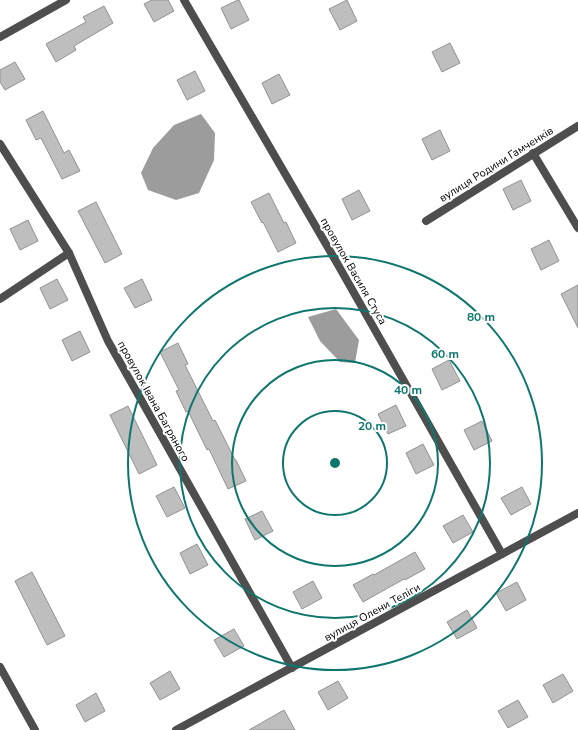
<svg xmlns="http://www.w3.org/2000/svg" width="578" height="730" font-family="'Nunito Sans',sans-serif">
	<rect width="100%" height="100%" fill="#fff"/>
	<g fill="#9c9c9c">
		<path d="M201,114L215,133L214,160L199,193L176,200L148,190L141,173L153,148L174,125Z"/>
		<path d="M336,309L359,340L355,363L340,362L320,341L308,317Z"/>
	</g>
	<g fill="#bebebe" stroke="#929292">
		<path d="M152,0H168L174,11L154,22L144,4Z"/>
		<path d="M238,0H239L249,20L231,29L221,8Z"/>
		<path d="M347,0L357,21L340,30L329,9Z"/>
		<path d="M104,6L113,23L74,46L76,50L56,62L46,44L86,22L83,17Z"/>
		<path d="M450,43L460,63L442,72L432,52Z"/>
		<path d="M15,62L25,79L5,90L0,82V70Z"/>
		<path d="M195,71L205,91L187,100L177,80Z"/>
		<path d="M279,74L290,95L272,104L262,83Z"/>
		<path d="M43,111L64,153L69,150L80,171L62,179L41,138L36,140L26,120Z"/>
		<path d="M440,130L450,151L432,160L422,139Z"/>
		<path d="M521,180L531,201L513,210L503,189Z"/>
		<path d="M359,190L370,211L352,220L342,199Z"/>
		<path d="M269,193L284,223L286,222L296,243L278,252L263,222L262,223L251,202Z"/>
		<path d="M96,202L122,254L105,263L78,211Z"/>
		<path d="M28,220L38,241L20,250L10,229Z"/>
		<path d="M549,240L559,261L541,270L531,249Z"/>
		<path d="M57,279L68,300L50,309L40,288Z"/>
		<path d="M142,279L152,300L135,308L124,288Z"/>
		<path d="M578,285V328L561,294Z"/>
		<path d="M80,331L90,352L72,361L62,340Z"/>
		<path d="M178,343L188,364L185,365L213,421L215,420L235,460H236L246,481L228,489L209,449L207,450L188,411L186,412L176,391L179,390L160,352Z"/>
		<path d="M449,360L460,381L442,390L432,369Z"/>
		<path d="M396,405L406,426L388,434L378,414Z"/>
		<path d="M128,406L157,465L139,474L110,415Z"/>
		<path d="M482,421L492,441L474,450L464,430Z"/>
		<path d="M423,444L434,465L416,474L406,453Z"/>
		<path d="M174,487L185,508L167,517L156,496Z"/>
		<path d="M522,487L531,504L511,515L501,498Z"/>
		<path d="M262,511L273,531L255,540L245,519Z"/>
		<path d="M463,515L473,532L453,543L443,526Z"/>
		<path d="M197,544L208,565L190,574L180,553Z"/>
		<path d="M415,552L425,569L405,580L404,579L363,602L353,585L373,574L374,575Z"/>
		<path d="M32,572L65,636L47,645L15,581Z"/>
		<path d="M313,581L322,598L302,609L293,592Z"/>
		<path d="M517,582L526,600L506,611L496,593Z"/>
		<path d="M467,610L477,628L457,639L447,622Z"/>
		<path d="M234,629L244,646L224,657L214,640Z"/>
		<path d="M170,671L180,689L160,700L150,683Z"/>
		<path d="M563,674L573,691L553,703L543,685Z"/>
		<path d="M338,681L348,698L328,710L318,692Z"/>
		<path d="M96,693L105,711L85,722L76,705Z"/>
		<path d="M518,700L528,717L508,728L498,711Z"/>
		<path d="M284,710L295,730H249Z"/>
	</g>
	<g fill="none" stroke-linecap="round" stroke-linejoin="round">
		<path stroke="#4e4e4e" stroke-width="8" d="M0,299L69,253"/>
		<g stroke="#4e4e4e" stroke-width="8">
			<path d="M184,0L337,263L502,554"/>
			<path d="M0,37L66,0"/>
			<path d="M0,144L69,253L108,341L292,668"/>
			<path d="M533,153L578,228"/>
			<path d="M426,221L578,126"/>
			<path d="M0,667L35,730"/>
			<path d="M176,730L578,513"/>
		</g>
	</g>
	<g fill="none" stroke="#0f766e" stroke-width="2">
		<circle cx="335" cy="463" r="52"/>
		<circle cx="335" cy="463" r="103"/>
		<circle cx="335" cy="463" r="155"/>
		<circle cx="335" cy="463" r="207"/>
	</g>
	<g text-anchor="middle" stroke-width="4" stroke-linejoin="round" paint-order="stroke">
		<g font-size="11" fill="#000" stroke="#fff">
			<text transform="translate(496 164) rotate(-32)" y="4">вулиця Родини Гамченків</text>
			<text transform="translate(354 271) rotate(60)" y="4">провулок Василя Стуса</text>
			<text transform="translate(154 401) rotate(61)" y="4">провулок Івана Багряного</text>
			<text transform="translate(372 612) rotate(-29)" y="4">вулиця Олени Теліги</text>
		</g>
	</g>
	<circle cx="335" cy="463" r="6" fill="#0f766e" stroke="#fff" stroke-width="2"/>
	<g font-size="12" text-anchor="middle" font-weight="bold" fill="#0f766e" stroke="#fff" stroke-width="4" stroke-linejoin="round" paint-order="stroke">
		<text x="481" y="321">80 m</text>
		<text x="445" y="358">60 m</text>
		<text x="408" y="394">40 m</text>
		<text x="372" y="430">20 m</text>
	</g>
</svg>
